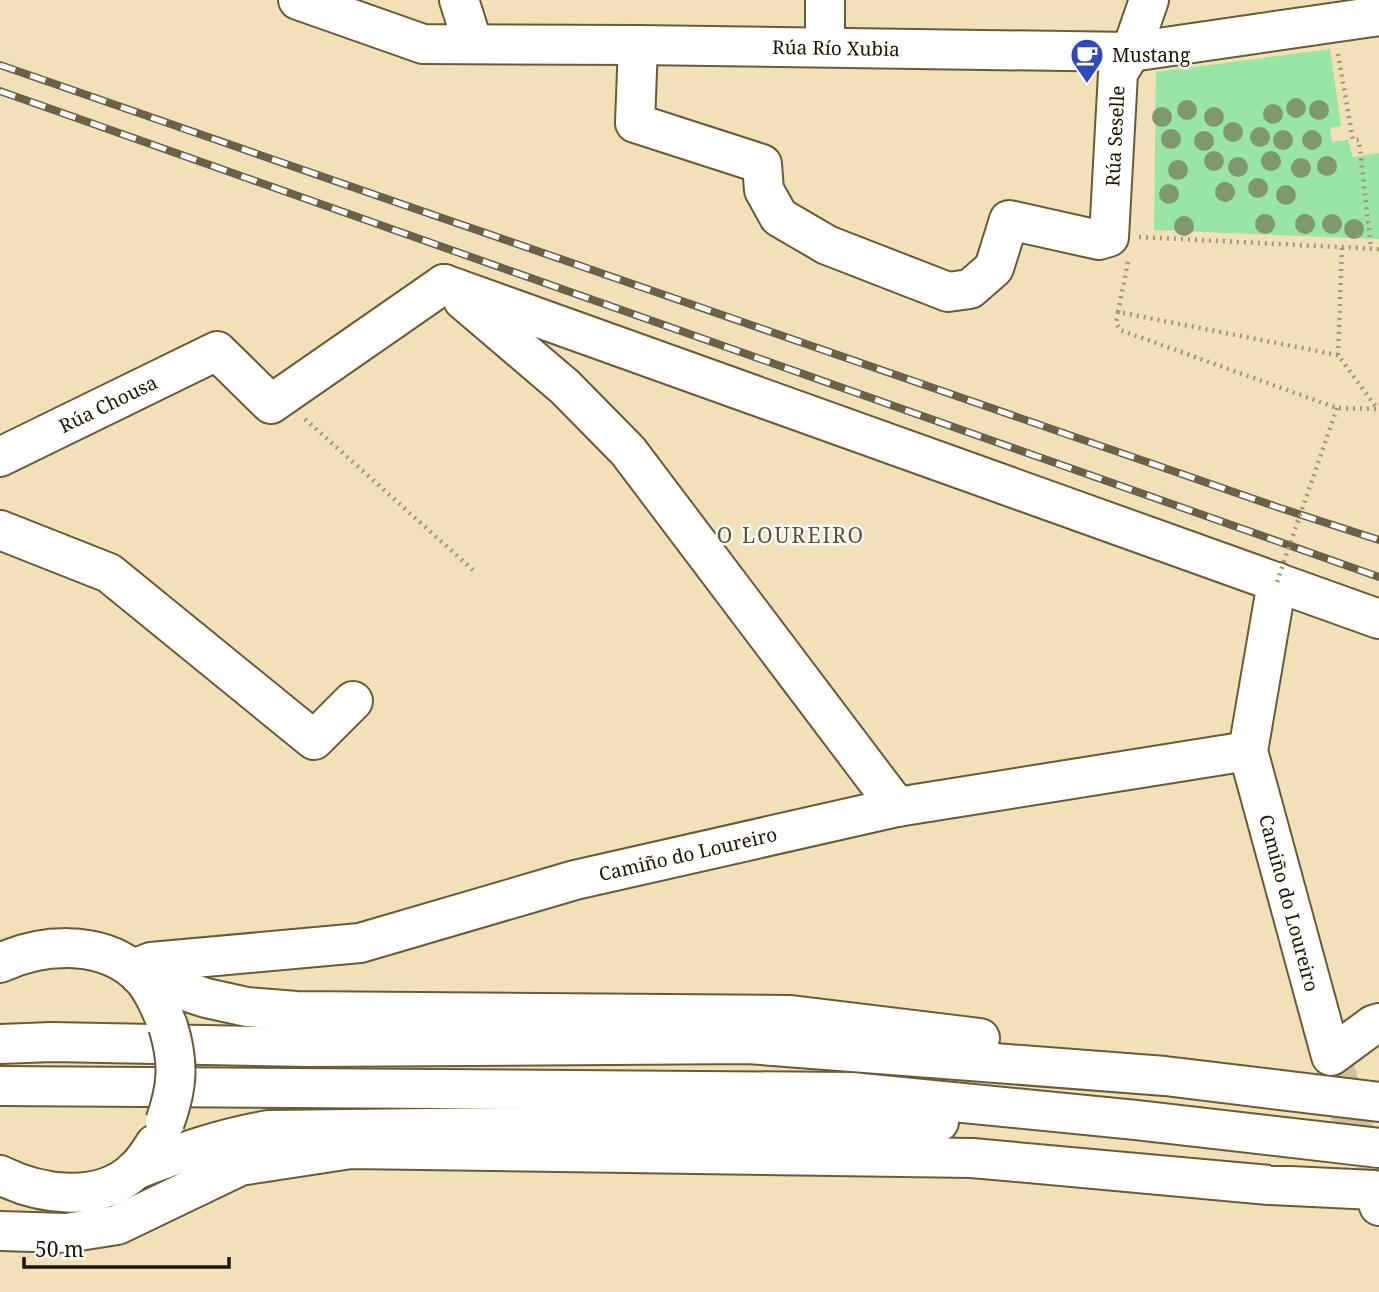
<svg xmlns="http://www.w3.org/2000/svg" width="1379" height="1292" font-family="'Noto Serif',serif">
	<rect width="100%" height="100%" fill="#f1e0b8"/>
	<path fill="#99e5a6" d="M1330,49L1341,126L1330,128L1332,142L1348,140L1353,157L1379,153V239L1154,230L1156,72Z"/>
	<g fill="none" stroke-linecap="round" stroke-linejoin="round">
		<path stroke="#d1c29d" stroke-width="38" stroke-dasharray="38 19" stroke-linecap="butt" d="M1331,1056L1374,1190"/>
		<defs>
			<g id="minor">
				<path d="M298,0L423,44L638,45L1131,52L1379,16"/>
				<path d="M459,0L473,44"/>
				<path d="M825,0V47"/>
				<path d="M638,45L635,123L762,164L764,190L779,217L827,245L948,292L970,289L994,268L1009,220L1099,240L1109,237L1118,73L1131,52L1149,0"/>
				<path d="M444,284L1379,619"/>
				<path d="M463,300L565,387L628,451L897,807"/>
				<path d="M0,457L217,351L271,404L444,284"/>
				<path d="M0,530L109,573L314,740L353,701"/>
				<path d="M1277,582L1248,751L1331,1056L1373,1025L1379,1023"/>
				<path d="M0,963C41,944 97,940 134,970C151,983 160,1007 168,1026"/>
				<path d="M133,969L151,962L360,943L575,880L897,807L1248,751"/>
				<path d="M0,1175C40,1195 100,1204 135,1170C143,1163 150,1152 155,1144"/>
				<path d="M0,1231L66,1233L117,1225L240,1166L351,1149L972,1158L1269,1185L1374,1190L1379,1206"/>
			</g>
			<g id="highway">
				<path d="M140,976L206,998L247,1007L296,1011L791,1015L980,1038"/>
				<path d="M0,1044L52,1042L311,1047L748,1044L1165,1076L1379,1102"/>
				<path d="M0,1086L851,1092L1136,1120L1379,1148"/>
				<path d="M135,1170C179,1153 222,1138 269,1130L939,1122"/>
			</g>
		</defs>
		<use href="#minor" stroke="#695b36" stroke-width="42"/>
		<use href="#highway" stroke="#695b36" stroke-width="42"/>
		<g stroke="#a49778" stroke-width="4.5" stroke-dasharray="2 5" stroke-linecap="butt">
			<path d="M1338,54L1353,140H1359L1371,249"/>
			<path d="M1139,237L1379,249"/>
			<path d="M1342,248L1338,355L1376,407"/>
			<path d="M1118,312L1128,262"/>
			<path d="M1338,355L1118,312L1116,323L1120,330L1337,408L1379,409"/>
			<path d="M305,419L473,570"/>
		</g>
		<use href="#minor" stroke="#fff" stroke-width="38"/>
		<use href="#highway" stroke="#fff" stroke-width="38"/>
		<defs>
			<g id="rail">
				<path d="M0,65L1280,508L1379,540"/>
				<path d="M0,91L1379,577"/>
			</g>
		</defs>
		<use href="#rail" stroke="#6b6149" stroke-width="8"/>
		<use href="#rail" stroke="#fff" stroke-width="5" stroke-dasharray="16" stroke-linecap="butt"/>
		<defs>
			<path id="minor-bridge" d="M165,1122C178,1086 179,1062 168,1026"/>
		</defs>
		<use href="#minor-bridge" stroke="#695b36" stroke-width="42" stroke-linecap="butt"/>
		<path stroke="#a49778" stroke-width="4.5" stroke-dasharray="2 5" stroke-linecap="butt" d="M1277,582L1337,408"/>
		<use href="#minor-bridge" stroke="#fff" stroke-width="38"/>
	</g>
	<g fill="#7f986e">
		<circle cx="1296" cy="108" r="10"/>
		<circle cx="1187" cy="110" r="10"/>
		<circle cx="1319" cy="110" r="10"/>
		<circle cx="1273" cy="114" r="10"/>
		<circle cx="1162" cy="117" r="10"/>
		<circle cx="1214" cy="117" r="10"/>
		<circle cx="1233" cy="132" r="10"/>
		<circle cx="1260" cy="137" r="10"/>
		<circle cx="1171" cy="139" r="10"/>
		<circle cx="1283" cy="140" r="10"/>
		<circle cx="1312" cy="140" r="10"/>
		<circle cx="1204" cy="141" r="10"/>
		<circle cx="1214" cy="161" r="10"/>
		<circle cx="1271" cy="161" r="10"/>
		<circle cx="1327" cy="166" r="10"/>
		<circle cx="1238" cy="167" r="10"/>
		<circle cx="1301" cy="168" r="10"/>
		<circle cx="1178" cy="170" r="10"/>
		<circle cx="1258" cy="188" r="10"/>
		<circle cx="1225" cy="192" r="10"/>
		<circle cx="1169" cy="194" r="10"/>
		<circle cx="1286" cy="195" r="10"/>
		<circle cx="1265" cy="224" r="10"/>
		<circle cx="1305" cy="224" r="10"/>
		<circle cx="1332" cy="224" r="10"/>
		<circle cx="1184" cy="226" r="10"/>
		<circle cx="1354" cy="229" r="10"/>
	</g>
	<defs>
		<symbol id="cafe-pin" viewBox="-11 -11 22 30"><path d="M0 17L-7.5 6A9.5 9.5 0 1 1 7.5 6Z" fill="#3048b9" stroke="#fff"/><path d="M-5.5-4.5H6V0H3Q3 3.5 0 3.5H-2.5Q-5.5 3.5-5.5 0ZM3-3.2v2h1.7v-2ZM-6 4.5H4V6H-6Z" fill="#fff"/></symbol>
	</defs>
	<g fill-rule="evenodd">
		<use href="#cafe-pin" x="1068" y="36" width="38" height="52"/>
	</g>
	<g text-anchor="middle" stroke-width="5" stroke-linejoin="round" paint-order="stroke">
		<g font-size="19" fill="#1b1506" stroke="#fff">
			<text transform="translate(836 48) rotate(1)" y="7">Rúa Río Xubia</text>
			<text transform="translate(1115 136) rotate(-87)" y="7">Rúa Seselle</text>
			<text transform="translate(108 404) rotate(-26)" y="7">Rúa Chousa</text>
			<text transform="translate(688 854) rotate(-13)" y="7">Camiño do Loureiro</text>
			<text transform="translate(1289 903) rotate(75)" y="7">Camiño do Loureiro</text>
		</g>
		<g font-size="19" fill="#1b1506" stroke="#fff" text-anchor="start">
			<text x="1112" y="62">Mustang</text>
		</g>
		<g font-size="21" letter-spacing="2" fill="#5e502c" stroke="#fff">
			<text x="791" y="543">O LOUREIRO</text>
		</g>
	</g>
	<path d="M24 1257v10h205v-10" fill="none" stroke="#1b1506" stroke-width="3.5"/>
	<text x="35" y="1257" font-size="21" fill="#1b1506" stroke="#ffffff" stroke-width="5" paint-order="stroke">50 m</text>
</svg>
